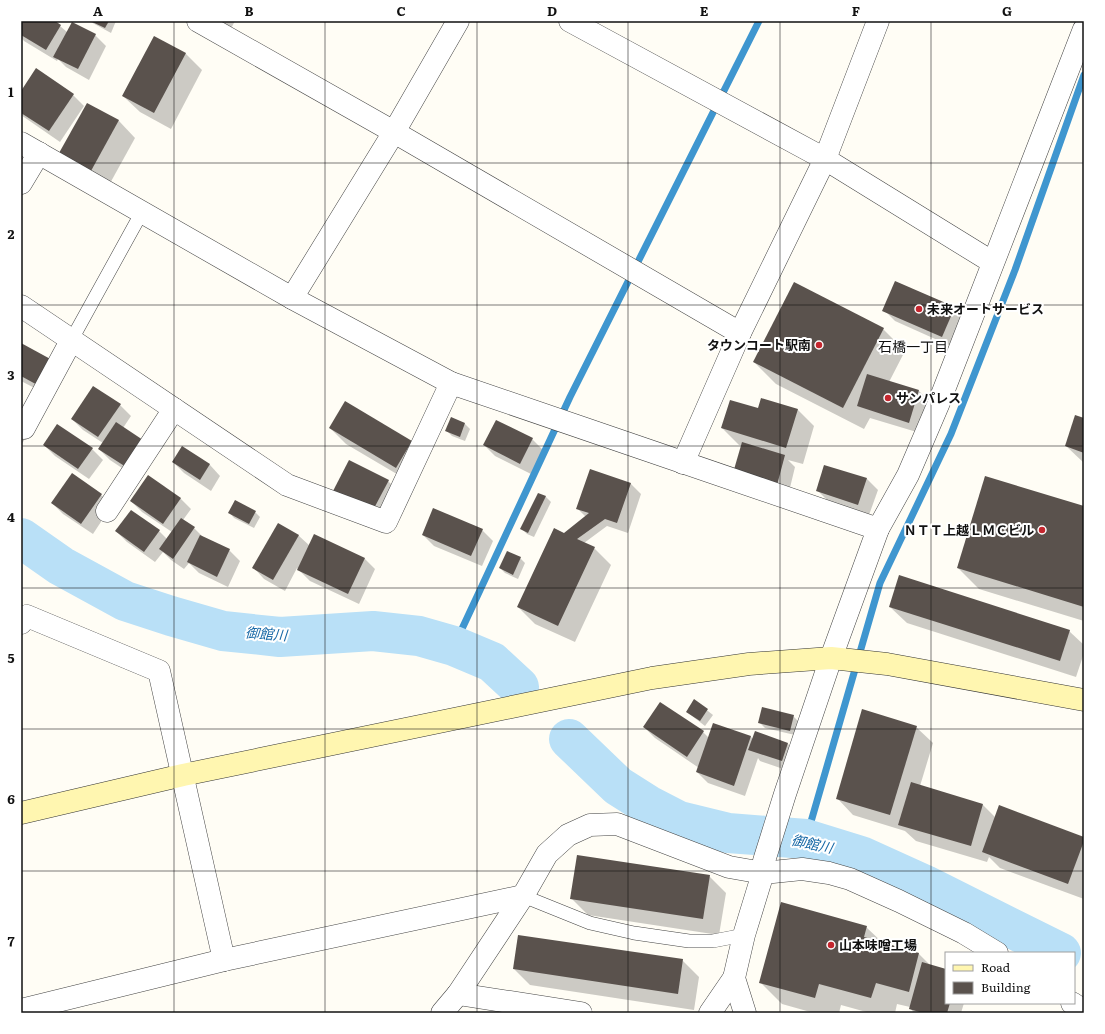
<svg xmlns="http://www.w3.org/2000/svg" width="1105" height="1034" font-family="Literata,'Noto Sans JP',serif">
	<rect width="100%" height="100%" fill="#fffdf5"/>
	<g fill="#0003">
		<path d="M21,21H53L60,26L67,32L95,35L106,46L89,80L66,67L58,59L57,61L24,41L21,37Z"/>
		<path d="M89,21H116L111,33Z"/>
		<path d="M202,21H235L228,34Z"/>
		<path d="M185,53L202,70L171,129L140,112L123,96Z"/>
		<path d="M21,92L73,95L84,106L60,142L21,115Z"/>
		<path d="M88,104L119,121L135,138L103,196L72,178Z"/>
		<path d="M896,282L955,308L966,319L953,347L895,321L884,310Z"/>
		<path d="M795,283L883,329L905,351L889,382L919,391L930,402L920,433L870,418L864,429L776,384L754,362Z"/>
		<path d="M21,345L52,397L21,381Z"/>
		<path d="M120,405L131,416L123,428L137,478L110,460L99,449L103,443L83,430L72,419Z"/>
		<path d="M21,409L36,422L21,445Z"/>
		<path d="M758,409L798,410L814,426L803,464L788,460L795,467L788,496L742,446L739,445L722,428Z"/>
		<path d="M1084,419V463L1066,446Z"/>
		<path d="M496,421L532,439L543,450L531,474L495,456L484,445Z"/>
		<path d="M465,424L470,429L465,441L452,436L447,431Z"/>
		<path d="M330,428L411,442L412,483L346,444Z"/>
		<path d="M44,445L92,449L103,460L89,479L55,456Z"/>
		<path d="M182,447L210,465L220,476L211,491L184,473L173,462Z"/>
		<path d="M824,466L867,479L878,490L869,515L829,502L818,491Z"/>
		<path d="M388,481L399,492L383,522L345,502Z"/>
		<path d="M630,483L641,494L628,533L607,526L584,543L594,548L611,565L575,642L535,624L518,607L564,534L586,517L577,508Z"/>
		<path d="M539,494L546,497L551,502L534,537L527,534L522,529Z"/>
		<path d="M101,495L112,505L93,534L63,514L52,503Z"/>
		<path d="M180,498L191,509L183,520L194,528L204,538L229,550L240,561L228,587L199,573L189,563L184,569L171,560L163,552L155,562L127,542L116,531H159L167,539L172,532L142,512L131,501Z"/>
		<path d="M1084,507V621L979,589L958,568Z"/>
		<path d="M229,512H255L260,517L254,528L234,518Z"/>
		<path d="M278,524L299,536L310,546L364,558L375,569L359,604L310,581L297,568L285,591L264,579L254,568Z"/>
		<path d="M482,530L493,541L482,566L434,546L423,535Z"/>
		<path d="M520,558L525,563L518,579L505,573L500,568Z"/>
		<path d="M890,607L1069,631L1084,645V653L1076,677L907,623Z"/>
		<path d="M694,700L713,715L705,726L687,712Z"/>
		<path d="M660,703L703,732L709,738L751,737L753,739L788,744L798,755L792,772L760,761L758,758L745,796L708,783L697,772L699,768L655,738L644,727Z"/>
		<path d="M793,716L798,721L795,735L765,728L759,722Z"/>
		<path d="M916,727L933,743L920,786L983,805L996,818L1084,838V899L1000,868L989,857L987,862L916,841L905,831L853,815L837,798Z"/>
		<path d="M709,876L726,893L719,935L588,915L571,898Z"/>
		<path d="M866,927L884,944L919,954L931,966L946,970V1003H964L961,1013H914L910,1008V1007L897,1004L895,1013H870L841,1005L839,1013H814L782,1004L761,983Z"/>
		<path d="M682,960L699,977L694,1010L530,985L514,969Z"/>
	</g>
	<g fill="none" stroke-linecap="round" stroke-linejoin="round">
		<g stroke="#3f96cf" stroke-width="7">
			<path d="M454,646L570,397L759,21"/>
			<path d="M806,839L880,583L951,434L1015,270L1084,75"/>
		</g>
		<g stroke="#b9e0f7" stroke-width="40">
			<path d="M21,538L61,566L125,601L171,616L223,631L280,637L373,631L419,636L454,646L492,662L519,687"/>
			<path d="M569,739L618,786L648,805L679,821L728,833L806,839L861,856L925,885L1061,953"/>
		</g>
	</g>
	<g fill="#5a524d">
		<path d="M21,21H55L61,25L46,50L21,35Z"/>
		<path d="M90,21H109L105,28Z"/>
		<path d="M72,22L96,34L78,69L53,57Z"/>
		<path d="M154,36L186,53L154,113L122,96Z"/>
		<path d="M36,68L74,94L49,131L21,113V91Z"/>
		<path d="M87,103L119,120L86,180L54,162Z"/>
		<path d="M895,281L955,307L942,337L882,311Z"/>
		<path d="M794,282L884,328L843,408L753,362Z"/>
		<path d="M21,343L54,361L41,387L21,376Z"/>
		<path d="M867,374L919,390L909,423L857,406Z"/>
		<path d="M93,386L121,404L98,437L71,419Z"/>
		<path d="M761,398L798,409L786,448L721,428L730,400L758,408Z"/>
		<path d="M345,401L412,441L396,468L329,428Z"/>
		<path d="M1075,415L1084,418V453L1065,446Z"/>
		<path d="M451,417L465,423L460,437L445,431Z"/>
		<path d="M496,420L533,438L520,464L483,445Z"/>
		<path d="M116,422L143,440L126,467L98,449Z"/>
		<path d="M57,424L93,448L78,469L43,445Z"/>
		<path d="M742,442L785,455L777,485L733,473Z"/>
		<path d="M182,446L210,464L200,480L172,462Z"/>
		<path d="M349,460L389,480L372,512L333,491Z"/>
		<path d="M824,465L867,478L858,505L816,491Z"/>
		<path d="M590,469L631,483L617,523L605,519L577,539L595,547L558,626L517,607L554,528L564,533L589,513L576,509Z"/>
		<path d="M72,473L102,494L81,524L51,503Z"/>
		<path d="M148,475L181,498L163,524L130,501Z"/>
		<path d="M985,476L1084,506V607L957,568Z"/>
		<path d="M538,493L546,496L528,533L520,529Z"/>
		<path d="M235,500L256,511L249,524L228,513Z"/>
		<path d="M433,508L483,529L471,556L422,535Z"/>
		<path d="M131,510L160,530L144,552L115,531Z"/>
		<path d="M181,518L195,527L173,559L159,549Z"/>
		<path d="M278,523L299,535L273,580L252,568Z"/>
		<path d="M314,534L365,558L348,594L297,570Z"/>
		<path d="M200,535L230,549L217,577L187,562Z"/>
		<path d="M507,551L521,557L513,575L499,568Z"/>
		<path d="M899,575L1070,630L1060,661L889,607Z"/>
		<path d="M694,699L708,709L700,721L686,712Z"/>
		<path d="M660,702L704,731L687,757L643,727Z"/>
		<path d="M762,707L794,715L790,731L758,723Z"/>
		<path d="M862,709L917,726L890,815L836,799Z"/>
		<path d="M713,723L751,736L734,786L696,772Z"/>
		<path d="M755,731L788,743L782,761L748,750Z"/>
		<path d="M911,782L983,804L971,846L898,825Z"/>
		<path d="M999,805L1084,837V841L1068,884L982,852Z"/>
		<path d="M577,855L710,875L703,919L570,899Z"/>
		<path d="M781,902L867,926L864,937L919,953L909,992L876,983L871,998L819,984L815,998L759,983Z"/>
		<path d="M518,935L683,959L678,994L513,969Z"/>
		<path d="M922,962L946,969V1003H950L947,1013H923L909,1009Z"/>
	</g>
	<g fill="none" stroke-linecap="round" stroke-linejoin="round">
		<defs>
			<g id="lane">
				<path d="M72,339L142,212"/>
				<path d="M523,896L590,923L634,933L689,941H713L744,935"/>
			</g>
			<g id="street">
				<path d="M198,21L394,132L740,333"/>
				<path d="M570,21L825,159L992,262"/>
				<path d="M21,143L292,298L451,383L878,529"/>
				<path d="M21,183L39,153"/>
				<path d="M292,298L394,132L458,21"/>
				<path d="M21,306L287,485L386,522L451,383"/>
				<path d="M24,428L72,339"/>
				<path d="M683,463L740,333L825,159L878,21"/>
				<path d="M107,511L174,409"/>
				<path d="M21,623L27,616L159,671L224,960"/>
				<path d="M458,994L581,1013"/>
				<path d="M1072,1003L1084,1011"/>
				<path d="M21,1010L224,960L523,896"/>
				<path d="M442,1013L458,994L523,896L547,854L568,835L590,825L617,824L729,867L763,873L802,869L829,873L850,879L899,901L964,933L997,953"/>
				<path d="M710,1013L734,978"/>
				<path d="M745,1013L734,978L744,935L763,873L764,861L785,794L831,658L878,529L908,475L938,405L1084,29"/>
			</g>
			<path id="secondary" d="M21,813L183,775L652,678L749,664L831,658L887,664L1084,700"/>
		</defs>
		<use href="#lane" stroke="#444" stroke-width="14"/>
		<use href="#street" stroke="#444" stroke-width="23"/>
		<use href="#secondary" stroke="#333" stroke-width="23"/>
		<use href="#lane" stroke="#fff" stroke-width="13"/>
		<use href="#street" stroke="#fff" stroke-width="22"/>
		<use href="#secondary" stroke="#fff6b0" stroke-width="22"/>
	</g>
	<path fill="none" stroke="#111" stroke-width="1" stroke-opacity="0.55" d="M174,21V1013M325,21V1013M477,21V1013M628,21V1013M780,21V1013M931,21V1013M21,163H1084M21,305H1084M21,446H1084M21,588H1084M21,729H1084M21,871H1084"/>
	<g fill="#c4262e" stroke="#fff" stroke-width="1.5">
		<circle cx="919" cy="309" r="4"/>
		<circle cx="819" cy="345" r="4"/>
		<circle cx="888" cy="398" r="4"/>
		<circle cx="1042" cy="530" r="4"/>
		<circle cx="831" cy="945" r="4"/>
	</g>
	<g text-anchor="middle" stroke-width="4" stroke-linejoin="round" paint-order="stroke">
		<g font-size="13" font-weight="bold" fill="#111" stroke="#fff" text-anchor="start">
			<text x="927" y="314">未来オートサービス</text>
			<text x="811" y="350" text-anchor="end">タウンコート駅南</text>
			<text x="896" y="403">サンパレス</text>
			<text x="1034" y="535" text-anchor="end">ＮＴＴ上越ＬＭＣビル</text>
			<text x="839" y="950">山本味噌工場</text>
		</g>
		<g font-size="14" fill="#111" stroke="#fff">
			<text x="913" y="352">石橋一丁目</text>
		</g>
		<g font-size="14" font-style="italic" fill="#1768a6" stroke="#fff">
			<text transform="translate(266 634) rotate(4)" y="5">御館川</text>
			<text transform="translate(812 844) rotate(12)" y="5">御館川</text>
		</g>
	</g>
	<rect width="1105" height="1034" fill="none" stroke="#ffffff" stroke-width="44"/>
	<rect x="945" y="952" width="130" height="52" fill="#ffffff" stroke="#a0a0a0"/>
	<rect x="953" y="965" width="20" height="6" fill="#fff6b0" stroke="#a0a0a0"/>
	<text x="981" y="972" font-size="12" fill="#111111">Road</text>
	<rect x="953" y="982" width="20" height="12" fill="#5a524d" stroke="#a0a0a0"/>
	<text x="981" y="992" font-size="12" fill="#111111">Building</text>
	<rect x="22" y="22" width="1061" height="990" fill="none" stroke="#111" stroke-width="1.5"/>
	<g font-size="13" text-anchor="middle" font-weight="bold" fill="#111">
		<text x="98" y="16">A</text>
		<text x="249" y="16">B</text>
		<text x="401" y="16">C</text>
		<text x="552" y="16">D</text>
		<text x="704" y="16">E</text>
		<text x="856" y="16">F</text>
		<text x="1007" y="16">G</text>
		<text x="11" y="97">1</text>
		<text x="11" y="239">2</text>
		<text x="11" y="380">3</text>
		<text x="11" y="522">4</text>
		<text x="11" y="663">5</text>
		<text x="11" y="804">6</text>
		<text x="11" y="946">7</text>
	</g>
</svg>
